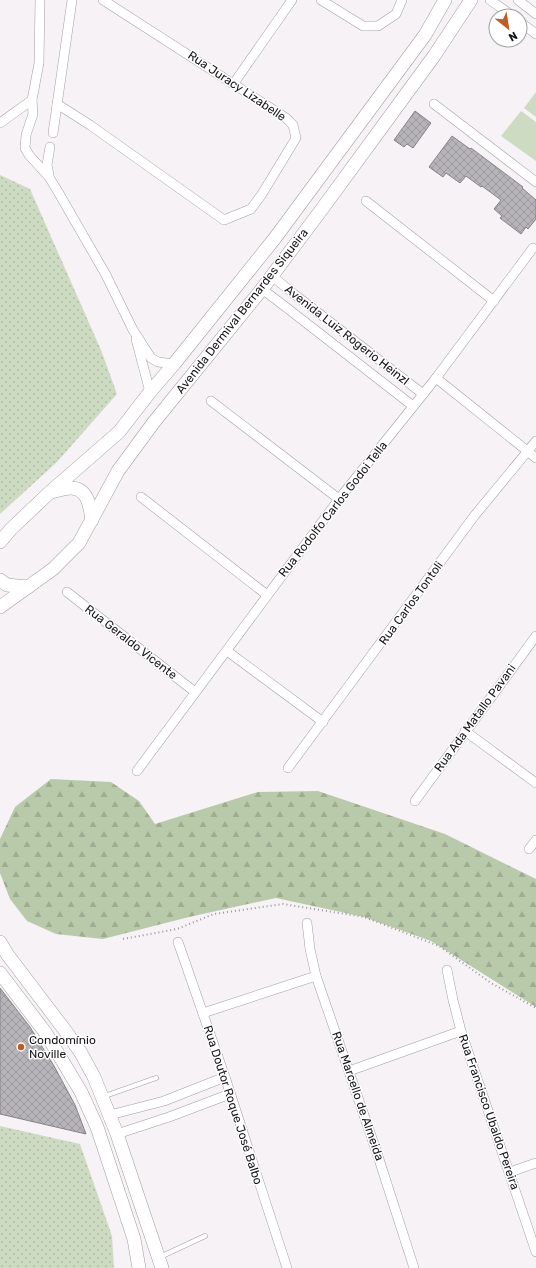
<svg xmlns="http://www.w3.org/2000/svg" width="536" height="1268" font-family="Rubik,sans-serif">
	<defs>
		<pattern id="grass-dots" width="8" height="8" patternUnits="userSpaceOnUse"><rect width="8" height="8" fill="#cedbc3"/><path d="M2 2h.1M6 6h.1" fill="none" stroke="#b0bba7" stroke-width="1.8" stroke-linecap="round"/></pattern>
		<pattern id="forest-firs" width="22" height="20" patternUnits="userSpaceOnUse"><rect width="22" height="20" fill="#b9caaa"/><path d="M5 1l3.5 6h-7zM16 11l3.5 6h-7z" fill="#9ead92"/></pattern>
		<pattern id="building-cross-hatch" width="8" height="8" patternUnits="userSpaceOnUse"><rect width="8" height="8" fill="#b6b4b9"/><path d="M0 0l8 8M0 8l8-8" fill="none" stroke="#9c9a9e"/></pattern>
	</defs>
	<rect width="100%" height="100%" fill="#f6f2f6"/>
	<g fill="url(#grass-dots)">
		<path d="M0,175L30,189L101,350L117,394L57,462L0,514Z"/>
		<path d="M0,1126L80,1144L112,1236L114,1268H0Z"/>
	</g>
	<path fill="url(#forest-firs)" d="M51,779L111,782L139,801L155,824L258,792L318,791L445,834L536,879V1007L431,941L364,917L276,898L189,917L103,939L56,934L27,921L10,899L0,873V839L15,807Z"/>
	<g fill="#cedbc3">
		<path d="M536,92V117L524,108Z"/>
		<path d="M521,111L536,122V161L501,136Z"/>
	</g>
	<g fill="url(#building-cross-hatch)" stroke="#858388">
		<path d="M415,111L431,123L413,148L407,144L404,147L394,140Z"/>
		<path d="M452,136L470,149L471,148L523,187L522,188L536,200V219L528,229L526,227L521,234L500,218L502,216L494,209L501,200L482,186L481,187L466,176L460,183L446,173L443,177L429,167Z"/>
		<path d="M0,988L30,1027L54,1066L75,1105L86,1134L0,1114Z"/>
	</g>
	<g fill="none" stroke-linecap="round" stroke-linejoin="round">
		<defs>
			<g id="lane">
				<path d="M102,1097L156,1078"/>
				<path d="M160,1257L205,1236"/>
			</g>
			<g id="street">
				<path d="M321,0L363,26H378L396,14L402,0"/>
				<path d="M490,0L513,16"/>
				<path d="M518,0L536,14"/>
				<path d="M520,22L536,34"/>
				<path d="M234,83L292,0"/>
				<path d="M32,100L33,114L26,135L25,148L29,155L49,177L57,190L106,275L133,330L151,358L158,362L174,364"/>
				<path d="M57,104L90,125L224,220L251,209L262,194L296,138L293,125L286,118L103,0"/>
				<path d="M434,104L536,182"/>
				<path d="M0,123L32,100L39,63L40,0"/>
				<path d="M53,133L72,0"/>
				<path d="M49,175L47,165L50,147"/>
				<path d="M366,201L494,301"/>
				<path d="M272,276L294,294L423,394"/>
				<path d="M262,289L287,308L413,406"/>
				<path d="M136,339L150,392"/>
				<path d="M436,378L536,458"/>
				<path d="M211,401L339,499"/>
				<path d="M141,497L267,595"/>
				<path d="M67,592L195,692"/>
				<path d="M227,651L323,722"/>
				<path d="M465,731L536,783"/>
				<path d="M288,768L475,515L536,441"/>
				<path d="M137,771L339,499L436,378L533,248"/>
				<path d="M415,801L536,636"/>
				<path d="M529,849L536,840"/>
				<path d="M307,923L310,949L316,976L377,1153L414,1268"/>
				<path d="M178,942L225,1077L287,1268"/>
				<path d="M447,970L453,1000L461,1031L536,1252"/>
				<path d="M203,1013L316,976"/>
				<path d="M349,1071L461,1031"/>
				<path d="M110,1115L164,1101L225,1077"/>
				<path d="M117,1134L169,1117L230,1094"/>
				<path d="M510,1172L536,1163"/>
			</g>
			<g id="secondary">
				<path d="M51,492C58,491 64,488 71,488C88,488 90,507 92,520"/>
				<path d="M0,542L11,529L49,493L119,432L150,392L174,364L275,238L425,35L445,0"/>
				<path d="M0,580L7,585L28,587"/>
				<path d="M0,607L53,569L79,543L118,471L154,422L262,289L322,209L434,56L471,0"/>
				<path d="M0,942L7,954L67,1033L81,1053L94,1077L117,1134L162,1268"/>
				<path d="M0,973L45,1032L81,1092L97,1127L134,1239L139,1268"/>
			</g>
		</defs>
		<use href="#lane" stroke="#a29ea2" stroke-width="5.5"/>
		<use href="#street" stroke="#a29ea2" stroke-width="10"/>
		<use href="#secondary" stroke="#a29ea2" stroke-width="14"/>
		<path stroke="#9a989b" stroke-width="2" stroke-dasharray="1 3" stroke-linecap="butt" d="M123,939L177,929L214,914L283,904L364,917L439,946L491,983L536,1008"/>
		<use href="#lane" stroke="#fff" stroke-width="4.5"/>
		<use href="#street" stroke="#fff" stroke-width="9"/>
		<use href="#secondary" stroke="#fff" stroke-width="13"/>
	</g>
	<circle fill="#c05d25" stroke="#fff" stroke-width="1.5" cx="21" cy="1047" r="4"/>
	<g text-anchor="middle" stroke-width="3" stroke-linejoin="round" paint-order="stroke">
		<g font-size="12" fill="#161517" stroke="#fff">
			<text transform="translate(237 86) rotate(34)" y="4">Rua Juracy Lizabelle</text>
			<text transform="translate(242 311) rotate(-52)" y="4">Avenida Dermival Bernardes Siqueira</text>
			<text transform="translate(347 335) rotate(38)" y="4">Avenida Luiz Rogerio Heinzl</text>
			<text transform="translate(333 509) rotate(-52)" y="4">Rua Rodolfo Carlos Godoi Tella</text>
			<text transform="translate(411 603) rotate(-54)" y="4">Rua Carlos Tontoli</text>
			<text transform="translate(131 642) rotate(38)" y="4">Rua Geraldo Vicente</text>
			<text transform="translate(475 718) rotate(-54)" y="4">Rua Ada Matallo Pavani</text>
			<text transform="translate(358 1096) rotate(71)" y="4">Rua Marcello de Almeida</text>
			<text transform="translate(233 1105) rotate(72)" y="4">Rua Doutor Roque José Balbo</text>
			<text transform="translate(489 1112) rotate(71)" y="4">Rua Francisco Ubaldo Pereira</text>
		</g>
		<g font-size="12" fill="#161517" stroke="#fff" text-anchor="start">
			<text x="29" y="1044">Condomínio<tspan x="29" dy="14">Noville</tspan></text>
		</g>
	</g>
	<g transform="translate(508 28) rotate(150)"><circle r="19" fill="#ffffff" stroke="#a2a1a2"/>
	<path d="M0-3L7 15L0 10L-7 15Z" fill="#c05d25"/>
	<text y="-6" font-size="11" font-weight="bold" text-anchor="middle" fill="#161517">N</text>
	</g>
</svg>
